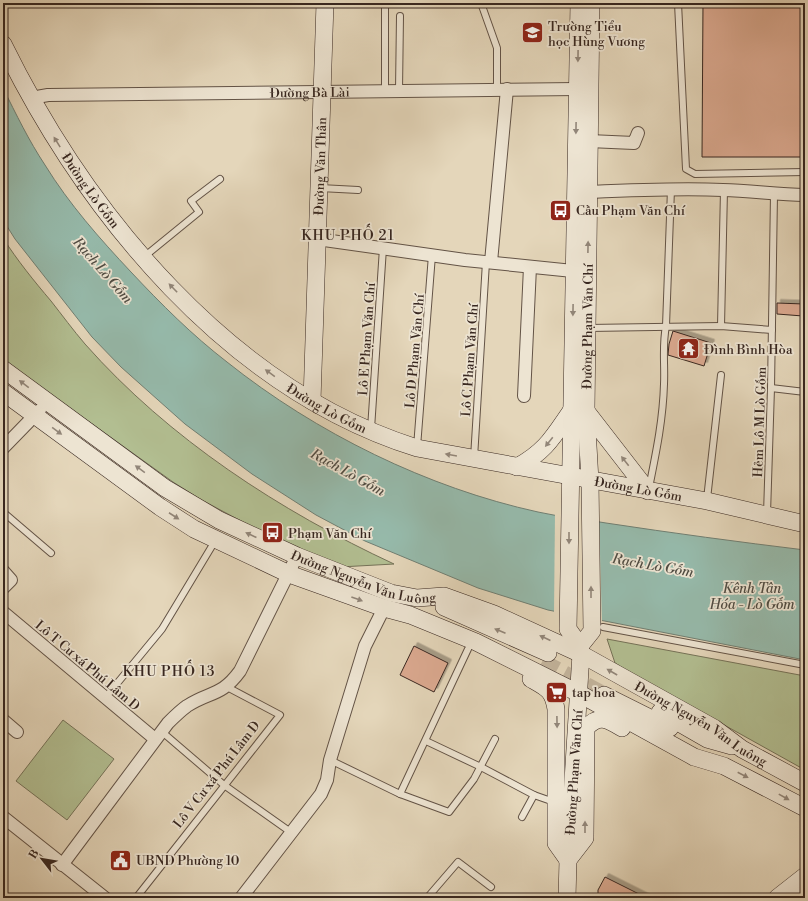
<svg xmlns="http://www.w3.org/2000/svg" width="808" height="901" font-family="'Libre Bodoni',serif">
	<defs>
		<filter id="shadow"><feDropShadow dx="3.5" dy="-3.5" stdDeviation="0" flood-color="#0004"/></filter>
	</defs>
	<rect width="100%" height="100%" fill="#e4d6ba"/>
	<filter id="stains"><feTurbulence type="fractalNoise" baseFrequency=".005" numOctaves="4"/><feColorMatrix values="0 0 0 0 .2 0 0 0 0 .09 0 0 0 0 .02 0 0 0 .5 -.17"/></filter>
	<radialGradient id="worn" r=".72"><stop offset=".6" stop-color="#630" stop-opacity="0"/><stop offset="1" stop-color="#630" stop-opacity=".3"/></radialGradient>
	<g fill="#b2be91" stroke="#757258">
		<path d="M3,238C17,260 34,281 51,301C62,315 73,330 85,344C169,439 280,511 394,564L340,567L267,535L200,499L173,482L3,360Z"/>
		<path d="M607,639L805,676V770L629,672L615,663Z"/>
		<path d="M63,720L114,759L67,820L16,781Z"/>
	</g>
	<path fill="#96baab" stroke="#707f73" d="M3,88C16,114 29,141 45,165C69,204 100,239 131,272C161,304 192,335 227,362C316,433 428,488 538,512C560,517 584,519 606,523C672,533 739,542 805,550V660L548,610L478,588L365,541L316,515L252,474L185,424L121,367L92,337L15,239L3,220Z"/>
	<path fill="#e4d6ba" d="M555,513L599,520L602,623L554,613Z"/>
	<g fill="#dcaa91" stroke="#382720" filter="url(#shadow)">
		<path d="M703,3H805V157H702Z"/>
		<path d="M777,303L804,304L803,316L777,314Z"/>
		<path d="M673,331L711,343L704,366L668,355L669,344Z"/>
		<path d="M414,646L448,663L434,692L400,675Z"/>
		<path d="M605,877L647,898H598V890Z"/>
	</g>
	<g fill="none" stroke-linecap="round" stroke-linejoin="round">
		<path stroke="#c2b39b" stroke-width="17" stroke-dasharray="17 8" stroke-linecap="butt" d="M542,662L604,695"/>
		<defs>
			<g id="lane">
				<path d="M385,3V91"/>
				<path d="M481,3L497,48V89"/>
				<path d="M678,3L686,169L695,174L805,172"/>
				<path d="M399,90L400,16"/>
				<path d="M320,188L358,190"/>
				<path d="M145,256L199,212L191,201L220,179"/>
				<path d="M721,326L724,190"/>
				<path d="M588,328L721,326L772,330"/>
				<path d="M771,388L805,392"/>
				<path d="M371,429L383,248"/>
				<path d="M417,447L432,255"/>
				<path d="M474,458L486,262"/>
				<path d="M649,488C656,453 663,420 664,384C665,365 662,346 666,326L671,189"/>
				<path d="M707,499L721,375"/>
				<path d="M3,512L51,553"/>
				<path d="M767,514L771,388L774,194"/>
				<path d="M603,627L805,665"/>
				<path d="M468,649L400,794L449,812L474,779L495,739"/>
				<path d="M105,698L162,629L215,541"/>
				<path d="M161,731L224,785L292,833"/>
				<path d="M426,741L481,767L534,795L554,802"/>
				<path d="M330,760L400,794"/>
				<path d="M522,817L534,795"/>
				<path d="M136,898L280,715L227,687"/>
				<path d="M427,898L458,862L491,887"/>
			</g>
			<g id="street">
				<path id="s1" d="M31,98L48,95L577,89"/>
				<path d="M589,141L634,143L638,133"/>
				<path d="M589,192C634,190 678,188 723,190C750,191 777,194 805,195"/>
				<path d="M317,239L465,260L573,271"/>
				<path d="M491,262L507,89"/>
				<path d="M524,396L530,267"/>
				<path d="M3,448L40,410"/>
				<path d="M3,571L11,580L3,588"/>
				<path d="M3,612L155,739"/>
				<path d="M3,720L17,732"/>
				<path d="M3,817L105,898"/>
				<path d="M62,865L168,723C174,717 180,711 187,706C210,691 221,697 240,671L297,556"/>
				<path d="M241,898L321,794L327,780L330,760L365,646L384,608"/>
			</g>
			<g id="secondary">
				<path id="s2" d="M3,44C87,215 229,389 417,448L707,501L805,524"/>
				<path id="s3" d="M3,369L165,488L219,520L297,556L391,593L417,598L444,596L494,614L581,654L714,728L742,749L805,783"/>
				<path d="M3,392L160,507L194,529L289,574L384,608L410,615L476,642L578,693L694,757L724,766L805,808"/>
				<path id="s4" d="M312,401L325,3"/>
				<path d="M586,411L648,491"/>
				<path d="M517,467C546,451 553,437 571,411"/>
				<path d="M444,607L548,653"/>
				<path id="s5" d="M580,646L592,631L590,481L586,411L591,3"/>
				<path d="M531,679C547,688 553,690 556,709V843L568,860L585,838L586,728C599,714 607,719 622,728"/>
				<path d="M604,695L670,728"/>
				<path d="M660,712L707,739L732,746"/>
				<path id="s6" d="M567,898L568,860L581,654L580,646L568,629L579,3"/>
				<path d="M777,898L805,876"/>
				<path d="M803,898L805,896"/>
			</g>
		</defs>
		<use href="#lane" stroke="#635346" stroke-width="8"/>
		<use href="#street" stroke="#635346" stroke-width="14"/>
		<use href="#secondary" stroke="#382720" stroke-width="18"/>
		<use href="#lane" stroke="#ede4d2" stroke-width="6"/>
		<use href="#street" stroke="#ede4d2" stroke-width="12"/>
		<use href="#secondary" stroke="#ede4d2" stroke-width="17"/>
	</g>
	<defs><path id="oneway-solid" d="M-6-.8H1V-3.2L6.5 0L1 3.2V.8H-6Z"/></defs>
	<g fill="#928679">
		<use href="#oneway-solid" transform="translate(578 56) rotate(91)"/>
		<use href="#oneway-solid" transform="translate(576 128) rotate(91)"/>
		<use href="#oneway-solid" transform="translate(57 142) rotate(-122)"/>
		<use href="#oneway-solid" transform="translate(588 247) rotate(-89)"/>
		<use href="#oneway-solid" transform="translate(173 288) rotate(-134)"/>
		<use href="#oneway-solid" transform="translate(573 310) rotate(91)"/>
		<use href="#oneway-solid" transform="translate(270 373) rotate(-144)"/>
		<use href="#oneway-solid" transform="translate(24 384) rotate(-143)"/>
		<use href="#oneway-solid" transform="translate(57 431) rotate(36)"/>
		<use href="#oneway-solid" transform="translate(549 442) rotate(129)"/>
		<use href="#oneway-solid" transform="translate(451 455) rotate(-170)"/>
		<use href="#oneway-solid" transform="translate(625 461) rotate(-128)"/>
		<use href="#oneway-solid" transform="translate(140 469) rotate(-144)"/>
		<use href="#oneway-solid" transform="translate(174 516) rotate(33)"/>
		<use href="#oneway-solid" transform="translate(251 535) rotate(-155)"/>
		<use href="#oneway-solid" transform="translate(569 538) rotate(90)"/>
		<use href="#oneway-solid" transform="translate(591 592) rotate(-90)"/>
		<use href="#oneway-solid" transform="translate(357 599) rotate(20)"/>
		<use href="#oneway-solid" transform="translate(500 631) rotate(-157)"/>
		<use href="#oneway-solid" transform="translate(545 638) rotate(-155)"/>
		<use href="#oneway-solid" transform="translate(612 672) rotate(-150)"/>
		<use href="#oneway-solid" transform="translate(557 722) rotate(89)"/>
		<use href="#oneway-solid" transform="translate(743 775) rotate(27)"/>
		<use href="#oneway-solid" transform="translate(784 797) rotate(29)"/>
		<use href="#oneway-solid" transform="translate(585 827) rotate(-90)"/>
	</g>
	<defs>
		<symbol id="school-square" viewBox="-11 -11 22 22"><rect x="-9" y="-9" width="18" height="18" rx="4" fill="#8f2418" stroke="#ede4d2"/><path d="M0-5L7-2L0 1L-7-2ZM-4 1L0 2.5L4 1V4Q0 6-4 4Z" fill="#fff"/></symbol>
		<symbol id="bus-square" viewBox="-11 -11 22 22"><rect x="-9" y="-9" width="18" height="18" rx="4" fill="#8f2418" stroke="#ede4d2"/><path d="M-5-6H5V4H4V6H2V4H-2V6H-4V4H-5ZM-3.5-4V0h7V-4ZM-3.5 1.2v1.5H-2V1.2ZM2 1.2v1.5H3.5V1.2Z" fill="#fff"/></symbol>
		<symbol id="temple-square" viewBox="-11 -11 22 22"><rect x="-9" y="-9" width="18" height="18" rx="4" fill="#8f2418" stroke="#ede4d2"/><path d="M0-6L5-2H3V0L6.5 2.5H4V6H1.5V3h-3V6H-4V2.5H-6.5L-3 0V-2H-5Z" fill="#fff"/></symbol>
		<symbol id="supermarket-square" viewBox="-11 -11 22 22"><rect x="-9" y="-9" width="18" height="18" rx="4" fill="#8f2418" stroke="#ede4d2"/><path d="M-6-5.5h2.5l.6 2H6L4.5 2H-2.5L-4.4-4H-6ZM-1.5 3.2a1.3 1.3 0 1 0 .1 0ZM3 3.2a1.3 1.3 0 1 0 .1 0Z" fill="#fff"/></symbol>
		<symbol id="civic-square" viewBox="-11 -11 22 22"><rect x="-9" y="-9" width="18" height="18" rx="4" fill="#8f2418" stroke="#ede4d2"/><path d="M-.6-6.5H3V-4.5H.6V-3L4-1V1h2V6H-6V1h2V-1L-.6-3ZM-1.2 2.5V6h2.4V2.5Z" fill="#fff"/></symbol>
	</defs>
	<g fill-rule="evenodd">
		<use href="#school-square" x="520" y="20" width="25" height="25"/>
		<use href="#bus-square" x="548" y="198" width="25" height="25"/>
		<use href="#temple-square" x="676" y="336" width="25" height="25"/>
		<use href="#bus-square" x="260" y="520" width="25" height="25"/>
		<use href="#supermarket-square" x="544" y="680" width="25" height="25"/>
		<use href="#civic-square" x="108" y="848" width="25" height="25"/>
	</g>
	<g text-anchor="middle" stroke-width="3.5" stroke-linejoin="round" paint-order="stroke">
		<g font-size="13" fill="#382720" stroke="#ede4d2" text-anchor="start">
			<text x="548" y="31">Trường Tiểu<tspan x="548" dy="15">học Hùng Vương</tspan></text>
			<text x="576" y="215">Cầu Phạm Văn Chí</text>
			<text x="704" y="354">Đình Bình Hòa</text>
			<text x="288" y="538">Phạm Văn Chí</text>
			<text x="572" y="697">tap hoa</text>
			<text x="136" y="865">UBND Phường 10</text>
		</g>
		<g font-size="13" fill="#382720" stroke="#ede4d2">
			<text dy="5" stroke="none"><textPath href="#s1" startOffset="279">Đường Bà Lài</textPath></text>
			<text dy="5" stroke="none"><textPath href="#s4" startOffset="235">Đường Văn Thân</textPath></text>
			<text dy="5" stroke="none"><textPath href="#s2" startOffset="171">Đường Lò Gốm</textPath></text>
			<text dy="5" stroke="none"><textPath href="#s5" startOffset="324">Đường Phạm Văn Chí</textPath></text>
			<text transform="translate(366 339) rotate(-86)" y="5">Lô E Phạm Văn Chí</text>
			<text transform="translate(414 351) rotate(-85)" y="5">Lô D Phạm Văn Chí</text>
			<text transform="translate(469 360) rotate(-86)" y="5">Lô C Phạm Văn Chí</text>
			<text dy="5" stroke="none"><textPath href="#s2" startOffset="495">Đường Lò Gốm</textPath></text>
			<text transform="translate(759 422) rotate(-88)" y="5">Hẻm Lô M Lò Gốm</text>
			<text dy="5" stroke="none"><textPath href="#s2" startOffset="819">Đường Lò Gốm</textPath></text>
			<text dy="5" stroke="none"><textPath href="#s3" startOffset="420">Đường Nguyễn Văn Luông</textPath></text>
			<text transform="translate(88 665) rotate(40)" y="5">Lô T Cư xá Phú Lâm D</text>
			<text dy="5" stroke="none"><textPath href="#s3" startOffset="792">Đường Nguyễn Văn Luông</textPath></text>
			<text dy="5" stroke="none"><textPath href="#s6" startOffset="126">Đường Phạm Văn Chí</textPath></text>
			<text transform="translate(216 774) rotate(-52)" y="5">Lô V Cư xá Phú Lâm D</text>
		</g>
		<g font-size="14" letter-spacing="1" fill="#382720" stroke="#ede4d2">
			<text x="348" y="240">KHU PHỐ 21</text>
			<text x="169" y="676">KHU PHỐ 13</text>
		</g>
		<g font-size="14" font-style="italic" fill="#504c43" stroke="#ede4d2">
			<text transform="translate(103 270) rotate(49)" y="5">Rạch Lò Gốm</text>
			<text transform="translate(348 472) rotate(29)" y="5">Rạch Lò Gốm</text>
			<text transform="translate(653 565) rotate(10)" y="5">Rạch Lò Gốm</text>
			<text x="752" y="593">Kênh Tân<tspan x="752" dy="16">Hóa - Lò Gốm</tspan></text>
		</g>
	</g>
	<rect width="808" height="901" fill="none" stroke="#e4d6ba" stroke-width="16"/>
	<rect x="4" y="4" width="800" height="893" fill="none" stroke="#382720" stroke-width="2"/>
	<rect x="8" y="8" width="792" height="885" fill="none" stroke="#382720"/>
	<g transform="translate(42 859) rotate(301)" stroke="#ede4d2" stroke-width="3" paint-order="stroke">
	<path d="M0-3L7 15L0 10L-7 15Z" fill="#382720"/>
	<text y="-6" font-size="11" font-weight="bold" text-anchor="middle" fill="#382720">B</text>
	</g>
	<rect width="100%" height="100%" filter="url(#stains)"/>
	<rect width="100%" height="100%" fill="url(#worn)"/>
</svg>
